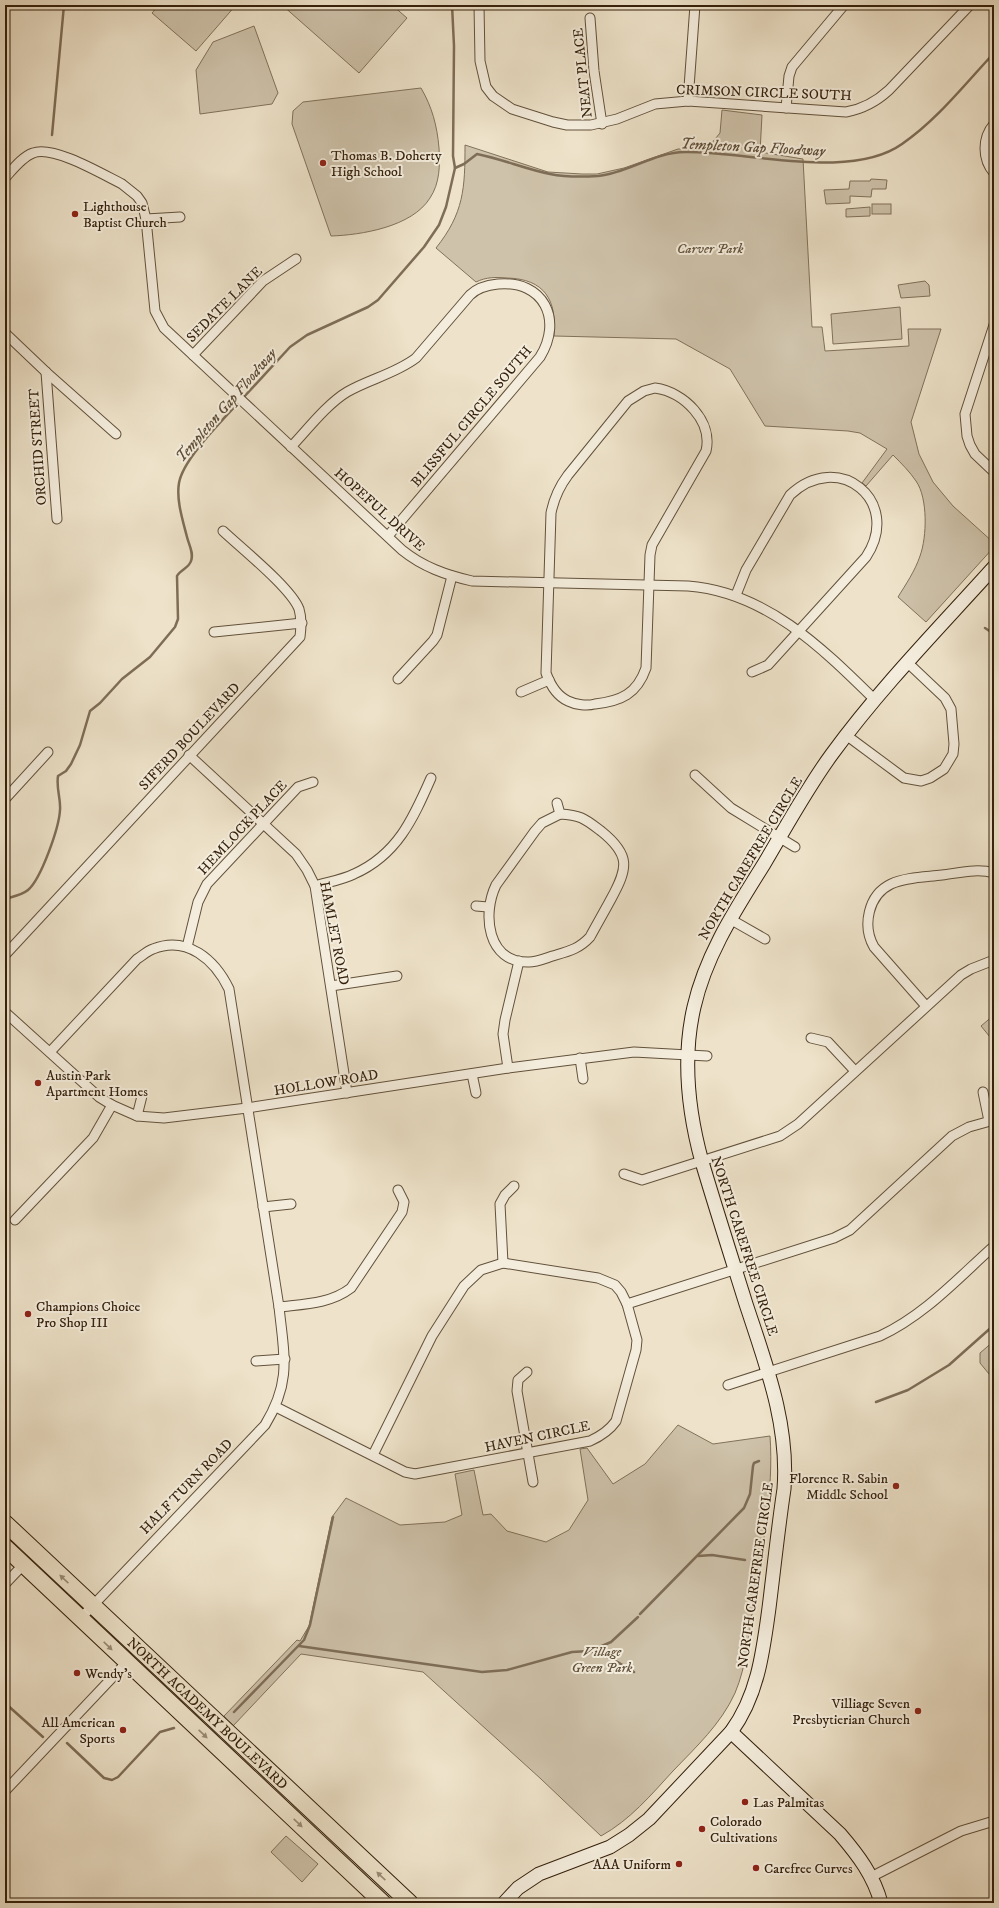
<svg xmlns="http://www.w3.org/2000/svg" width="999" height="1908" font-family="'IM FELL DW Pica',serif">
	<rect width="100%" height="100%" fill="#eee3ca"/>
	<filter id="stains"><feTurbulence type="fractalNoise" baseFrequency=".005" numOctaves="4"/><feColorMatrix values="0 0 0 0 .2 0 0 0 0 .09 0 0 0 0 .02 0 0 0 .5 -.17"/></filter>
	<radialGradient id="worn" r=".72"><stop offset=".6" stop-color="#630" stop-opacity="0"/><stop offset="1" stop-color="#630" stop-opacity=".3"/></radialGradient>
	<g fill="#cec2aa" stroke="#81715a">
		<path d="M159,5H236L196,51L152,13Z"/>
		<path d="M282,5H392L407,18L359,73Z"/>
		<path d="M254,26L278,93L272,104L200,114L196,70L213,42Z"/>
		<path d="M421,88C432,107 437,125 439,148C440,165 440,183 430,198C412,227 361,235 331,236L292,124L293,111L303,102Z"/>
		<path d="M722,110L762,115L760,152L803,159L812,327H822L825,351L909,346L908,329H941L911,422L919,454L933,482L953,506L994,543V547L926,622L898,597C906,584 915,571 920,556C927,537 928,498 916,481C910,472 901,463 893,455L866,486L862,483L887,449L860,433L848,431L765,426L730,369L676,339L554,336C557,300 545,279 507,278C496,277 486,277 476,282L436,248C464,213 465,188 465,145L548,172L582,174H597L624,168L678,149L706,150L720,133Z"/>
		<path d="M871,179L887,180L886,189H872L871,197L850,196V203L826,204L824,190L849,189L850,181H870Z"/>
		<rect x="872" y="204" width="19" height="10"/>
		<path d="M870,207V216L846,217V209Z"/>
		<path d="M925,281L929,285L930,296L901,298L898,285Z"/>
		<path d="M900,307L902,339L833,344L831,314Z"/>
		<path d="M994,1015V1042L981,1026Z"/>
		<path d="M994,1341V1380L980,1363V1353Z"/>
		<path d="M678,1425L713,1444L770,1436C774,1491 762,1547 754,1601C749,1632 747,1665 735,1693C721,1724 696,1747 673,1771C651,1795 630,1820 601,1836L541,1779L423,1672L301,1654L233,1726L224,1716L297,1640L300,1641L309,1626L332,1517L346,1498L400,1525L445,1522L462,1515L455,1474L474,1470L483,1515L491,1514L507,1531L546,1542L569,1530L588,1500L580,1449L587,1448L613,1484L645,1464Z"/>
		<path d="M286,1836L318,1864L302,1882L271,1852Z"/>
	</g>
	<g fill="none" stroke-linecap="round" stroke-linejoin="round">
		<g stroke="#7e6d57" stroke-width="2.5">
			<path d="M52,135L64,5"/>
			<path d="M455,168L464,164L477,154C502,159 525,169 550,174C565,177 583,177 598,176C628,173 655,152 685,152C748,151 850,181 902,144C937,120 965,84 994,53"/>
			<path d="M243,398L290,347L307,335L368,307L378,300L424,247L439,225L446,207L455,168L453,156L454,46L452,5"/>
			<path d="M985,628L994,634"/>
			<path d="M5,899C12,897 22,895 28,890C41,879 59,828 60,810C61,799 56,788 58,776L66,771L71,764L80,745L90,711L100,703L122,679L150,657L175,627L178,619L177,576C180,570 189,568 191,561C194,553 189,545 187,537C183,521 176,500 179,483C183,459 222,421 239,402"/>
			<path d="M876,1402L908,1390L949,1365L994,1325"/>
			<path d="M698,1556L712,1555L745,1560"/>
			<path d="M640,1614L744,1508L750,1494L753,1466L754,1463L759,1461"/>
			<path d="M299,1646L482,1672L507,1670L572,1652L589,1651L611,1658L634,1672"/>
			<path d="M590,1651L611,1642L638,1617"/>
			<path d="M5,1703L43,1737"/>
			<path d="M234,1712L304,1640L310,1625L333,1517"/>
			<path d="M67,1743L104,1778L112,1780L118,1777L160,1732L174,1728"/>
		</g>
		<defs>
			<g id="minor">
				<path d="M479,5L480,61L486,87L493,96L512,109L553,122L567,125H591L617,119L655,104L688,101L846,112C863,109 876,102 889,90L970,5"/>
				<path d="M590,18L594,71L602,124"/>
				<path d="M688,101L695,5"/>
				<path d="M786,108L789,76L792,67L844,5"/>
				<path d="M994,124C982,138 982,159 994,173"/>
				<path d="M5,178C13,169 22,157 33,153C53,145 102,174 122,184L137,196L142,203L146,219L155,311L164,328L402,550C423,567 446,575 472,581L688,586C766,592 822,648 875,700"/>
				<path d="M146,219L180,217"/>
				<path d="M994,325L965,414L967,436L970,445L975,454L994,472"/>
				<path d="M5,333L46,372L116,434"/>
				<path d="M193,355L263,281L296,259"/>
				<path d="M46,372L57,519"/>
				<path d="M655,388C684,392 713,421 706,451L652,545L650,555L646,668C637,694 621,701 595,704C587,706 576,705 568,701C557,696 550,684 546,673L551,513C554,498 559,487 568,475L628,401L644,391Z"/>
				<path d="M291,447C307,430 327,404 347,392C369,379 395,374 416,358L470,295C478,287 488,285 498,284C544,280 563,320 540,357L388,536"/>
				<path d="M736,595L746,570L790,495C838,449 903,501 866,557L768,665L752,672"/>
				<path d="M214,632L302,623"/>
				<path d="M398,679L433,641L437,635L452,576"/>
				<path d="M521,692L549,680"/>
				<path d="M846,735L904,778L921,781L930,778L944,769L953,754L954,744L951,709L945,698L908,663"/>
				<path d="M189,755L296,854L307,870L315,886L347,1093"/>
				<path d="M695,775L731,808L795,847"/>
				<path d="M5,799L48,752"/>
				<path d="M557,803L560,814"/>
				<path d="M560,814C581,815 585,819 601,831C631,855 628,868 611,899C604,912 597,924 590,937C580,948 570,951 556,955C548,957 538,962 529,962C487,963 482,914 496,885L535,831L542,823Z"/>
				<path d="M315,886C328,882 342,880 354,874C397,855 413,819 431,778"/>
				<path d="M476,906L488,907"/>
				<path d="M730,919L765,939"/>
				<path d="M187,947L198,902L207,884L298,787L313,782"/>
				<path d="M5,955L300,637C301,628 302,619 299,609C291,588 241,548 223,531"/>
				<path d="M331,986L397,976"/>
				<path d="M926,1006L874,947C862,926 868,895 891,884C906,877 926,877 942,875C959,873 977,868 994,873"/>
				<path d="M5,1012L99,1097L112,1105L137,1116L164,1118L247,1108L508,1068L634,1052L707,1056"/>
				<path d="M811,1038L828,1042L855,1071"/>
				<path d="M50,1052L137,959C142,956 147,951 153,949C187,935 215,960 229,989L279,1307C284,1355 292,1381 265,1425L80,1619"/>
				<path d="M580,1058L583,1079"/>
				<path d="M508,1068L503,1034L505,1020L519,961"/>
				<path d="M472,1074L476,1093"/>
				<path d="M983,1092L989,1121"/>
				<path d="M137,1116L142,1096"/>
				<path d="M624,1174L642,1180L780,1136L798,1124L961,975L971,969L994,960"/>
				<path d="M263,1207L291,1204"/>
				<path d="M15,1220L93,1138L112,1105"/>
				<path d="M503,1263L500,1204L505,1195L514,1186"/>
				<path d="M627,1304L834,1238L850,1230L952,1136L969,1127L994,1120"/>
				<path d="M279,1307C304,1304 330,1304 351,1288L402,1212L404,1202L398,1190"/>
				<path d="M256,1361L285,1359"/>
				<path d="M527,1372L518,1380L517,1391L533,1482"/>
				<path d="M728,1385L880,1336C925,1315 958,1278 994,1246"/>
				<path d="M276,1407L405,1472L415,1474L590,1441C601,1436 609,1431 616,1421L636,1350L637,1340L627,1304L621,1292L615,1285L598,1278L503,1263L481,1270L464,1286L432,1336L373,1455"/>
				<path d="M5,1584L24,1564"/>
				<path d="M5,1791L126,1663"/>
				<path d="M871,1877L961,1831L994,1821"/>
			</g>
			<g id="secondary">
				<path d="M731,1732L840,1834C858,1855 874,1876 881,1903"/>
				<path d="M504,1903L518,1888L539,1874L610,1847L629,1835L649,1819L731,1732C758,1695 763,1652 769,1608C774,1568 778,1529 784,1489C789,1424 766,1365 746,1304C731,1256 716,1209 702,1162C688,1111 682,1059 694,1007C706,954 736,909 764,864C786,827 807,788 832,754C881,687 939,628 994,567"/>
			</g>
			<g id="trunk">
				<path id="s1" d="M5,1523L410,1903"/>
				<path d="M5,1547L383,1903"/>
			</g>
		</defs>
		<use href="#minor" stroke="#62513b" stroke-width="11"/>
		<use href="#secondary" stroke="#34200b" stroke-width="15"/>
		<use href="#trunk" stroke="#34200b" stroke-width="18"/>
		<use href="#minor" stroke="#f4eddd" stroke-width="9"/>
		<use href="#secondary" stroke="#f4eddd" stroke-width="13"/>
		<use href="#trunk" stroke="#eee3ca" stroke-width="16"/>
	</g>
	<defs><path id="oneway-solid" d="M-6-.8H1V-3.2L6.5 0L1 3.2V.8H-6Z"/></defs>
	<g fill="#9a8b74">
		<use href="#oneway-solid" transform="translate(64 1579) rotate(-137)"/>
		<use href="#oneway-solid" transform="translate(108 1646) rotate(44)"/>
		<use href="#oneway-solid" transform="translate(203 1734) rotate(43)"/>
		<use href="#oneway-solid" transform="translate(298 1823) rotate(43)"/>
		<use href="#oneway-solid" transform="translate(381 1876) rotate(-137)"/>
	</g>
	<g fill="#8f2418" stroke="#f4eddd" stroke-width="1.5">
		<circle cx="323" cy="163" r="4"/>
		<circle cx="75" cy="214" r="4"/>
		<circle cx="38" cy="1083" r="4"/>
		<circle cx="28" cy="1314" r="4"/>
		<circle cx="896" cy="1486" r="4"/>
		<circle cx="77" cy="1673" r="4"/>
		<circle cx="918" cy="1711" r="4"/>
		<circle cx="123" cy="1730" r="4"/>
		<circle cx="745" cy="1802" r="4"/>
		<circle cx="702" cy="1829" r="4"/>
		<circle cx="679" cy="1864" r="4"/>
		<circle cx="756" cy="1868" r="4"/>
	</g>
	<g text-anchor="middle" stroke-width="4" stroke-linejoin="round" paint-order="stroke">
		<g font-size="14" fill="#34200b" stroke="#f4eddd">
			<text transform="translate(582 73) rotate(-96)" y="5">NEAT PLACE</text>
			<text transform="translate(764 92) rotate(2)" y="5">CRIMSON CIRCLE SOUTH</text>
			<text transform="translate(224 304) rotate(-45)" y="5">SEDATE LANE</text>
			<text transform="translate(471 416) rotate(-50)" y="5">BLISSFUL CIRCLE SOUTH</text>
			<text transform="translate(37 447) rotate(-94)" y="5">ORCHID STREET</text>
			<text transform="translate(380 509) rotate(42)" y="5">HOPEFUL DRIVE</text>
			<text transform="translate(189 736) rotate(-47)" y="5">SIFERD BOULEVARD</text>
			<text transform="translate(242 827) rotate(-47)" y="5">HEMLOCK PLACE</text>
			<text transform="translate(750 858) rotate(-59)" y="5">NORTH CAREFREE CIRCLE</text>
			<text transform="translate(335 933) rotate(79)" y="5">HAMLET ROAD</text>
			<text transform="translate(326 1082) rotate(-9)" y="5">HOLLOW ROAD</text>
			<text transform="translate(745 1246) rotate(72)" y="5">NORTH CAREFREE CIRCLE</text>
			<text transform="translate(537 1436) rotate(-12)" y="5">HAVEN CIRCLE</text>
			<text transform="translate(186 1486) rotate(-46)" y="5">HALF TURN ROAD</text>
			<text transform="translate(755 1575) rotate(-82)" y="5">NORTH CAREFREE CIRCLE</text>
			<text dy="5" stroke="none"><textPath href="#s1" startOffset="278">NORTH ACADEMY BOULEVARD</textPath></text>
		</g>
		<g font-size="14" fill="#34200b" stroke="#f4eddd" text-anchor="start">
			<text x="331" y="160">Thomas B. Doherty<tspan x="331" dy="16">High School</tspan></text>
			<text x="83" y="211">Lighthouse<tspan x="83" dy="16">Baptist Church</tspan></text>
			<text x="46" y="1080">Austin Park<tspan x="46" dy="16">Apartment Homes</tspan></text>
			<text x="36" y="1311">Champions Choice<tspan x="36" dy="16">Pro Shop III</tspan></text>
			<text x="888" y="1483" text-anchor="end">Florence R. Sabin<tspan x="888" dy="16">Middle School</tspan></text>
			<text x="85" y="1678">Wendy's</text>
			<text x="910" y="1708" text-anchor="end">Villiage Seven<tspan x="910" dy="16">Presbytierian Church</tspan></text>
			<text x="115" y="1727" text-anchor="end">All American<tspan x="115" dy="16">Sports</tspan></text>
			<text x="753" y="1807">Las Palmitas</text>
			<text x="710" y="1826">Colorado<tspan x="710" dy="16">Cultivations</tspan></text>
			<text x="671" y="1869" text-anchor="end">AAA Uniform</text>
			<text x="764" y="1873">Carefree Curves</text>
		</g>
		<g font-size="14" font-style="italic" fill="#62513b" stroke="#f4eddd">
			<text x="710" y="253">Carver Park</text>
			<text x="602" y="1656">Village<tspan x="602" dy="16">Green Park</tspan></text>
		</g>
		<g font-size="15" font-style="italic" fill="#5f4d37" stroke="#f4eddd">
			<text transform="translate(753 147) rotate(3)" y="5">Templeton Gap Floodway</text>
			<text transform="translate(226 405) rotate(-49)" y="5">Templeton Gap Floodway</text>
		</g>
	</g>
	<rect width="999" height="1908" fill="none" stroke="#eee3ca" stroke-width="20"/>
	<rect x="6" y="6" width="987" height="1896" fill="none" stroke="#34200b" stroke-width="2"/>
	<rect x="10" y="10" width="979" height="1888" fill="none" stroke="#34200b"/>
	<rect width="100%" height="100%" filter="url(#stains)"/>
	<rect width="100%" height="100%" fill="url(#worn)"/>
</svg>
